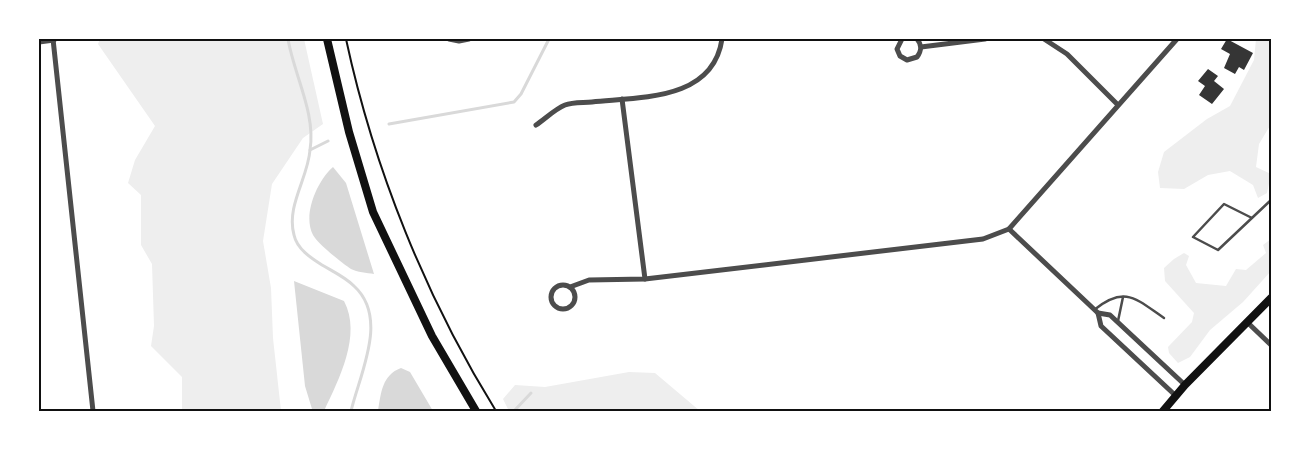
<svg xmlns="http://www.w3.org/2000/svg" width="1310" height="450" font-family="'DejaVu Sans',sans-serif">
	<rect width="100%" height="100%" fill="#fff"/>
	<g fill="#eee">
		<path d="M100,39H304L323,124L303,138L272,184L263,241L271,288L273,338L281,411H182V377L151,346L154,326L152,264L141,245V195L128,183L135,160L155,126L98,44Z"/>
		<path d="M1256,39H1271V124L1259,144L1256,167L1271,174L1267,193L1258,198L1253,185L1230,171L1208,175L1184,189L1160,188L1158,172L1164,152L1207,119L1230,106L1254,60Z"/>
		<path d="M1271,239V271L1243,302L1210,330L1190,357L1178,363L1169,353L1168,347L1192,322L1194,313L1165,281L1164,268L1174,259L1184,253L1189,256L1186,265L1196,283L1226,286L1236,269L1246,270L1266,253L1263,245Z"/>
		<path d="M629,372L655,373L700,411H509L503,399L515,385L545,387Z"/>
	</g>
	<g fill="#d9d9d9">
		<path d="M333,167L346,183L374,274C367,273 357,272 351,269C342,263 318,244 313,235C302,214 318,180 333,167Z"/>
		<path d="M294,281L344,301C362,335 339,379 324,411H314L312,409L305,386Z"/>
		<path d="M401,368L410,372L433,411H378C381,393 382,375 401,368Z"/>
	</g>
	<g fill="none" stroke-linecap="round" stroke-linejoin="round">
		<g stroke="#d9d9d9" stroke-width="3">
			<path d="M288,39C294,75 316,113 310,150"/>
			<path d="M389,124L514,102L521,94L549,39"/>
			<path d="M328,141L310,150C308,178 286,206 294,235C297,249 311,258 322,265C332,271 345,277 354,286C389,318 360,373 351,411"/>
			<path d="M514,411L531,393"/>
		</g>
	</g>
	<g fill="#353535">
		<path d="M1227,39L1253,53L1244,70L1239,67L1235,74L1224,68L1230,54L1221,49Z"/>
		<path d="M1208,69L1218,76L1214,81L1224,89L1212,104L1199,95L1205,86L1198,81Z"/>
	</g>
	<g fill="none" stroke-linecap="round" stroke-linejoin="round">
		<path stroke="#111" stroke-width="2" d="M346,39C374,169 426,298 496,411"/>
		<g stroke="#4c4c4c" stroke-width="2.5">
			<path d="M1252,218L1224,204L1193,237L1218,250L1271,200"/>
			<path d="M1094,310C1125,285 1136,299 1164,318"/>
			<path d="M1118,321L1123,297"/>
		</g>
		<g stroke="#4c4c4c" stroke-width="5">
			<path d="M53,39L93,411"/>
			<path d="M449,39L459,41L469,39"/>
			<path d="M902,39L897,49L900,56L907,60L917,57C922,50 922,45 917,39"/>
			<path d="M1044,39L1067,54L1117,104"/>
			<path d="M39,42L54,40"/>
			<path d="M921,47L985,39"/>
			<path d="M622,99L645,279"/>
			<path d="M536,125C545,119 555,109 565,105C573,102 584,103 592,102C640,97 713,101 722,39"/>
			<path d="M1009,229L1098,313L1101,326L1176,396"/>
			<circle cx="563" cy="297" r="12"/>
			<path d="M570,287L589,280L645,279L983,239L1009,229L1177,39"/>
			<path d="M1098,313L1110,315L1185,385"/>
			<path d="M1247,322L1271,345"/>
		</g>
		<g stroke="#111" stroke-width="8">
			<path d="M327,39L349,132L373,212L432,336L476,411"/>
			<path d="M1163,411L1185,385L1271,298"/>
		</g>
	</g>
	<rect width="1310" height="450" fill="none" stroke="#ffffff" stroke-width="80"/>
	<rect x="40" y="40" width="1230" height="370" fill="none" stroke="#111" stroke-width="2"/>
</svg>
